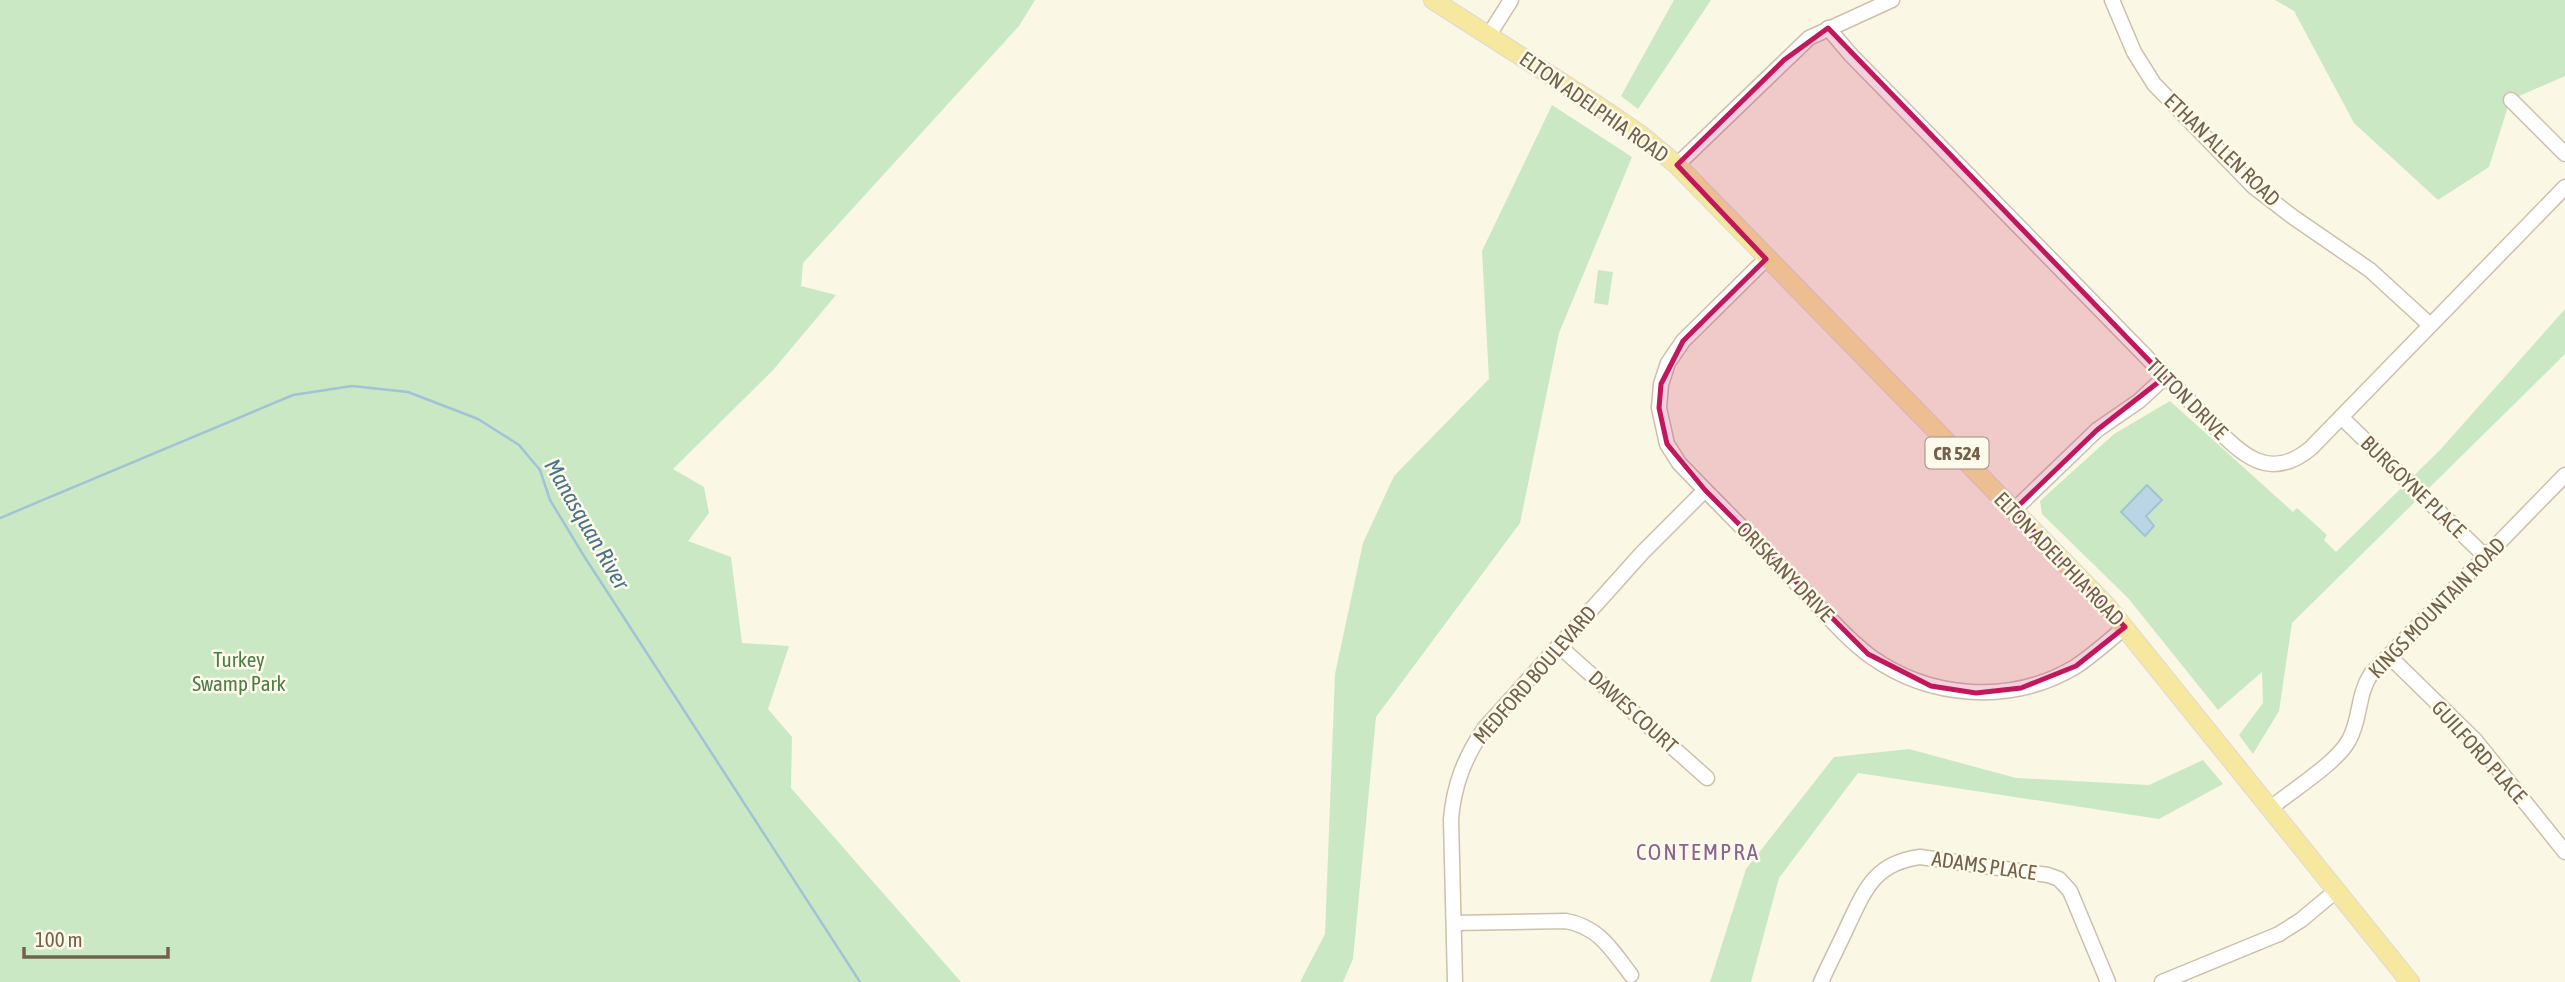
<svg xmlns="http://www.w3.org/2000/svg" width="2565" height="982" font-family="'Asap Condensed',sans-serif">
	<rect width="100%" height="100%" fill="#fbf7e5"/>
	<g fill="#cbe8c4">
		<path d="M0,0H1035L1019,26L803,263L801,286L836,295L774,369L673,469L704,487L709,513L688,541L731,557L742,643L789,646L768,709L792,737L791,788L961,982H0Z"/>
		<path d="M1674,0H1711L1638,109L1621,96Z"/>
		<path d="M2275,0H2565V76L2510,100L2489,167L2438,200L2354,123L2294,11Z"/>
		<path d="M1552,105L1632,157L1559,333L1520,523L1376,717L1353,959L1343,982H1300L1325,934L1335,674L1363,543L1394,476L1489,379L1482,251Z"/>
		<path d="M1598,270L1613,272L1608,305L1594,303Z"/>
		<path d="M2565,309V354L2292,623L2279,711L2253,754L2239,735L2263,703L2262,672L2218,710L2128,598L2042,514L2040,501L2114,434L2170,401L2293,512L2297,508L2327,535L2324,540L2336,552L2440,450Z"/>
		<path d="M1909,749L2016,778L2149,785L2203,760L2223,784L2159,819L1858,773L1779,878L1751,982H1710L1746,869L1834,757Z"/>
	</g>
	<path fill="#bad6e4" stroke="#a1c3d5" stroke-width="2" d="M2147,485L2162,500L2146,516L2154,526L2145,536L2121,512Z"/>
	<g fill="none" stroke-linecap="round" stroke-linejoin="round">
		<path stroke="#a1c3d5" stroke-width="2.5" d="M0,518L293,395L352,386L408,392L478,419L519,445L540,470L550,500L584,556L860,982"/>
		<defs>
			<g id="minor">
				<path d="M2112,0L2134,52L2154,84L2254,187L2293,217L2370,270L2430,325"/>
				<path d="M1828,28L1850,54L2211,423C2241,454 2269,483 2311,448L2565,187"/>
				<path d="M1489,35L1511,0"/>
				<path d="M2511,100L2565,154"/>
				<path d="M1677,165L1809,38L1892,0"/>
				<path d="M1766,259L1683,341L1668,363L1661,384L1659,408L1667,444L1679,463L1705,490C1736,521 1767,553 1798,585C1821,608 1843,636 1870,656C1930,699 2011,705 2075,667C2093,655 2109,641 2125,627"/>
				<path d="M2341,417L2486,557"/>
				<path d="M2014,510L2097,430L2139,401L2165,377"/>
				<path d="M1559,646L1707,778"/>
				<path d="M2389,656L2475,740L2565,852"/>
				<path d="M2271,808C2292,790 2337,763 2349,740C2361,719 2357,695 2371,674L2565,475"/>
				<path d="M1454,923L1566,921C1599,927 1612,950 1631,975"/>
				<path d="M1455,982L1451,819C1454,784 1465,757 1484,729L1643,552L1705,490"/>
				<path d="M1821,982C1830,962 1840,943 1849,923C1866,887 1876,863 1920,857L2048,875L2059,879L2070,891L2108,982"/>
				<path d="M2162,982L2279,934L2301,920L2337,890"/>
			</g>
			<path id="major" d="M1433,0L1600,107L1641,135L1677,165L2107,606L2410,982"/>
		</defs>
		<use href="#minor" stroke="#ccc0ab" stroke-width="17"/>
		<use href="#major" stroke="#ddd9d4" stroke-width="20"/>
		<use href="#minor" stroke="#fff" stroke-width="14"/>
		<use href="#major" stroke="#f7e8a0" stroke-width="18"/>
	</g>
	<path fill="#c2185b" fill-opacity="0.2" stroke="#c2185b" stroke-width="5" stroke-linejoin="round" d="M1828,28L2165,377L2097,430L2014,510L2125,627L2076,666L2021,688L1976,693L1931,686L1868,654L1705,490L1667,444L1659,408L1661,384L1683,341L1766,259L1677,165L1784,60Z"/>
	<g text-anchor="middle" stroke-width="5" stroke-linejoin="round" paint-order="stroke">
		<rect fill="#fefaeb" stroke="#9d8f7b" stroke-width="2" x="1925.5" y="437.5" width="63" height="31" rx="5"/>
		<g font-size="19" font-weight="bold" fill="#73614b">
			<text x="1957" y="460">CR 524</text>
		</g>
		<g font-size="21" fill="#73614b" stroke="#fefaeb">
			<text transform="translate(1594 107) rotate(35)" y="7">ELTON ADELPHIA ROAD</text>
			<text transform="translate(2222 150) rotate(44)" y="7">ETHAN ALLEN ROAD</text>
			<text transform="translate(2187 399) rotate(45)" y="7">TILTON DRIVE</text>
			<text transform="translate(2413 487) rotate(44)" y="7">BURGOYNE PLACE</text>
			<text transform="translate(2059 559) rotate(46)" y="7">ELTON ADELPHIA ROAD</text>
			<text transform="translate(1785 572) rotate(46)" y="7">ORISKANY DRIVE</text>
			<text transform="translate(2437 608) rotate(-46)" y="7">KINGS MOUNTAIN ROAD</text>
			<text transform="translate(1535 675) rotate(-49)" y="7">MEDFORD BOULEVARD</text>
			<text transform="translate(1633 712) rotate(42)" y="7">DAWES COURT</text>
			<text transform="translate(2479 752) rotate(48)" y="7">GUILFORD PLACE</text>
			<text transform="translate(1984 866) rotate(8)" y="7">ADAMS PLACE</text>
		</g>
		<g font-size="21" fill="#4c7e46" stroke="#fefaeb">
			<text x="239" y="667">Turkey<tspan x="239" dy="24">Swamp Park</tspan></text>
		</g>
		<g font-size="23" font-style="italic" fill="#49748c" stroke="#fefaeb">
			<text transform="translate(587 524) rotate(60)" y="8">Manasquan River</text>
		</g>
		<g font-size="23" letter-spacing="2" fill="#8a638f" stroke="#fefaeb">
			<text x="1698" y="860">CONTEMPRA</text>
		</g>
	</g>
	<path d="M24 947v10h144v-10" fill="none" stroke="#73614b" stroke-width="3.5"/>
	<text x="35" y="947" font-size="21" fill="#73614b" stroke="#fefaeb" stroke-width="5" paint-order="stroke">100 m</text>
</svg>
